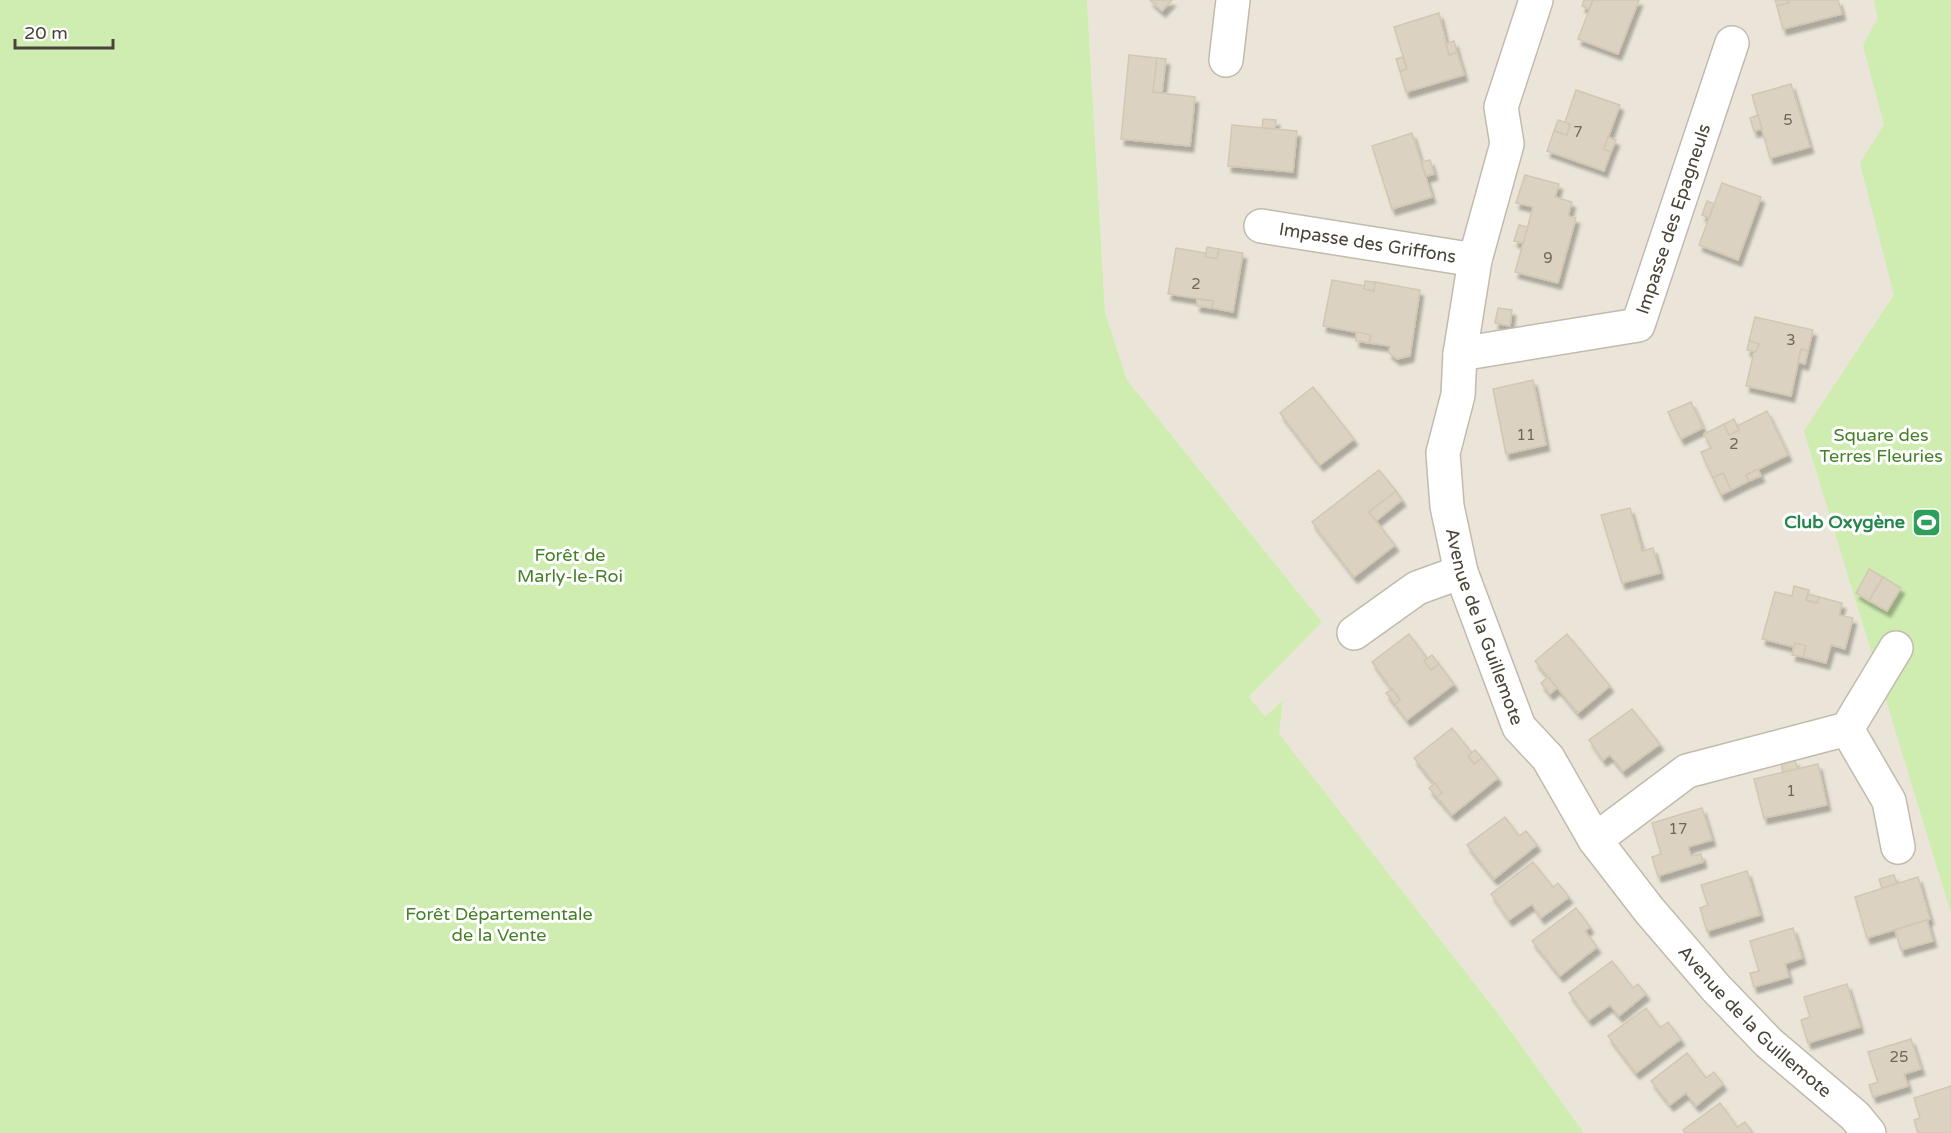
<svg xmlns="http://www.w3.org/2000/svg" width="1951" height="1133" font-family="'Varela Round',sans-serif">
	<defs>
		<filter id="shadow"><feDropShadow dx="3.5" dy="6" stdDeviation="1.5" flood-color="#0004"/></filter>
	</defs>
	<rect width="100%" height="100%" fill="#f6f2ea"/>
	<path fill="#eae5d8" d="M1087,0H1951V1133H1584L1500,1016L1249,697L1322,622L1127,380L1105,312Z"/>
	<g fill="#cfecb1">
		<path d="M0,0H1087L1105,312L1127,380L1322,622L1249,697L1265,717L1283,700L1279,734L1500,1016L1584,1133H0Z"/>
		<path d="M1874,0H1951V913L1804,431L1894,295L1860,163L1884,125L1863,45L1878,18Z"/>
	</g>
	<g fill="#dbd2c1" stroke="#d3c7b1" stroke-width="1.5" filter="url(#shadow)">
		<path d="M1150,0H1172L1162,11Z"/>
		<path d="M1584,0H1593L1589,9L1582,6Z"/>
		<path d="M1593,0H1639L1618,54L1578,39Z"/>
		<path d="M1775,0H1788L1789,3L1777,6Z"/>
		<path d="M1788,0H1838L1842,14L1783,29L1777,6L1789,3Z"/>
		<path d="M1439,13L1449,55L1457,52L1464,75L1406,92L1400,71L1407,69L1394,27Z"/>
		<path d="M1454,41L1457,52L1449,55L1446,44Z"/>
		<path d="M1129,55L1157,58L1153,92L1195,97L1190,146L1121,139Z"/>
		<path d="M1403,57L1407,69L1400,71L1396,59Z"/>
		<path d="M1157,58L1166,59L1162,93L1153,92Z"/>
		<path d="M1791,84L1810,147L1770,158L1752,95Z"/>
		<path d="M1576,90L1620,105L1604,149L1611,152L1604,171L1547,151L1554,131L1567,135L1570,124L1565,122Z"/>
		<path d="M1758,115L1762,129L1754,131L1750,118Z"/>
		<path d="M1263,119L1276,120L1275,129L1262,128Z"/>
		<path d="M1558,120L1570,124L1567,135L1554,131Z"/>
		<path d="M1232,125L1297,131L1293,172L1228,166Z"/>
		<path d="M1412,133L1432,197L1392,209L1372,146Z"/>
		<path d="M1608,137L1616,140L1611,152L1604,149Z"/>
		<path d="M1430,160L1434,174L1426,176L1421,162Z"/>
		<path d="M1525,175L1559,184L1555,197L1572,202L1568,216L1576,218L1558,283L1515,272L1533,207L1516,203Z"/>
		<path d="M1722,183L1761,197L1738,260L1699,245Z"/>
		<path d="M1707,201L1714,204L1709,218L1702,215Z"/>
		<path d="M1519,225L1528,227L1523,243L1514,241Z"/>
		<path d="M1207,247L1219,249L1217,259L1205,257Z"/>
		<path d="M1176,248L1206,253L1205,257L1217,259L1219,249L1243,253L1233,312L1212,308L1213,301L1168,294Z"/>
		<path d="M1332,280L1365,286L1364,289L1374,291L1375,282L1420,290L1410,356L1397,359L1389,353L1390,346L1369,343L1371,335L1323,326Z"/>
		<path d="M1365,281L1375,282L1374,291L1364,289Z"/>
		<path d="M1197,299L1213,301L1212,308L1197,306Z"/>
		<path d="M1498,308L1512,310L1510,326L1495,323Z"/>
		<path d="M1755,317L1813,330L1808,351L1801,349L1791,396L1746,386L1754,352H1756L1759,344L1749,341Z"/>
		<path d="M1356,332L1371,335L1369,343L1356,341Z"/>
		<path d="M1749,341L1759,344L1756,352L1747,350Z"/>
		<path d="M1801,349L1808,351L1805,364L1798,362Z"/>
		<path d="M1533,380L1546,445L1506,454L1493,389Z"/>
		<path d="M1313,387L1354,439L1320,465L1280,413Z"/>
		<path d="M1691,402L1703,428L1681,439L1668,412Z"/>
		<path d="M1767,411L1788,455L1746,475L1749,481L1731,490L1723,473L1713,478L1701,452L1711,448L1704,434L1724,424L1729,435L1739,430L1737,426Z"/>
		<path d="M1734,419L1739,430L1729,435L1724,424Z"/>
		<path d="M1758,469L1761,476L1749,481L1746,475Z"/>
		<path d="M1379,470L1396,491L1369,512L1395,545L1354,577L1312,522Z"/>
		<path d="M1723,473L1731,490L1721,495L1713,478Z"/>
		<path d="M1396,491L1402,500L1376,521L1369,512Z"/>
		<path d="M1630,508L1642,551L1653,548L1660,573L1622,583L1601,515Z"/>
		<path d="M1869,569L1883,577L1869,601L1856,593Z"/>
		<path d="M1883,577L1901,588L1887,611L1869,601Z"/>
		<path d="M1794,586L1809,590L1806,600L1817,603L1819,597L1842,603L1839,615L1853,618L1845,649L1831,645L1826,663L1803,657L1806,646L1795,643L1794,647L1762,639L1775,592L1792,596Z"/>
		<path d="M1808,594L1819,597L1817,603L1806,600Z"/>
		<path d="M1409,634L1427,658L1424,661L1431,670L1439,664L1454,684L1407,720L1395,704L1400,700L1372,662Z"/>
		<path d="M1567,634L1610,686L1578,713L1535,661Z"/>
		<path d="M1795,643L1806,646L1803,657L1792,655Z"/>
		<path d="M1432,655L1439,664L1431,670L1424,661Z"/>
		<path d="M1548,677L1557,688L1550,694L1541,683Z"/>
		<path d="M1392,689L1400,700L1395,704L1386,693Z"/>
		<path d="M1632,709L1660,744L1623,771L1610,755L1603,760L1589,740Z"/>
		<path d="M1452,728L1472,753L1468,756L1474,764L1482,758L1498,778L1452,815L1437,797L1442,793L1414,758Z"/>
		<path d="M1475,750L1482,758L1474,764L1468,756Z"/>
		<path d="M1795,760L1797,769L1783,772L1781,763Z"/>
		<path d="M1818,764L1827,805L1764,818L1754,779Z"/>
		<path d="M1435,783L1442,793L1437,797L1429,788Z"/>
		<path d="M1702,808L1712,840L1688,847L1691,856L1701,854L1703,862L1658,876L1652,857L1661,854L1652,823Z"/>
		<path d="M1505,817L1519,836L1526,831L1537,845L1494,879L1467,845Z"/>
		<path d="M1533,862L1553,887L1558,883L1569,897L1541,918L1532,904L1509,920L1491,894Z"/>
		<path d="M1747,871L1760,915L1707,931L1700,908L1708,905L1701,885Z"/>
		<path d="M1894,875L1897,884L1882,888L1879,879Z"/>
		<path d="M1918,877L1930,919L1867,938L1855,897Z"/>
		<path d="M1576,908L1590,927L1585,931L1597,947L1560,976L1532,941Z"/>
		<path d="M1927,920L1933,941L1901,950L1895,930Z"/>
		<path d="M1793,928L1802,958L1785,964L1789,977L1754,987L1750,973L1759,971L1750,941Z"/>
		<path d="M1612,961L1633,988L1638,984L1646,994L1619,1016L1610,1005L1589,1020L1569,993Z"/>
		<path d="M1847,984L1860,1027L1808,1043L1801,1020L1810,1017L1804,997Z"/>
		<path d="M1646,1008L1660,1028L1668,1022L1681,1039L1636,1073L1608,1036Z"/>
		<path d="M1911,1039L1921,1069L1904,1074L1908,1086L1873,1097L1869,1085L1878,1082L1868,1052Z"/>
		<path d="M1687,1053L1706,1078L1714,1072L1723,1084L1696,1106L1686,1093L1670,1105L1651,1081Z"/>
		<path d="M1951,1086V1133H1918L1914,1120L1920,1118L1914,1098Z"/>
		<path d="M1720,1103L1737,1127L1745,1122L1753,1133H1685L1683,1130Z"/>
	</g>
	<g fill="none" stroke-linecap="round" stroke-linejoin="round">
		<defs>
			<g id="minor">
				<path id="s1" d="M1536,0L1501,107L1507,144L1475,260L1460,354L1458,395L1443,453L1447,506L1461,572L1519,727L1548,758L1595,840L1649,910L1716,988L1769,1043L1855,1116L1869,1133"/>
				<path d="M1226,60L1233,0"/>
				<path id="s2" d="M1261,226L1475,260"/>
				<path id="s3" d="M1460,354L1638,325L1732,43"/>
				<path d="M1354,633L1417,588L1461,572"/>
				<path d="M1847,729L1889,801L1898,847"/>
				<path d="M1595,840L1687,771L1847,729L1896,648"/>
			</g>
		</defs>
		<use href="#minor" stroke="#c2bbac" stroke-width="36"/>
		<use href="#minor" stroke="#fff" stroke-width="33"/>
	</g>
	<defs>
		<symbol id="stadium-square" viewBox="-11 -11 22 22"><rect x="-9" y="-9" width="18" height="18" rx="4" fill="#2e9e5b" stroke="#fff"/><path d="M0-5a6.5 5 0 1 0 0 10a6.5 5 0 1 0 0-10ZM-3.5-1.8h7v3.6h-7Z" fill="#fff"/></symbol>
	</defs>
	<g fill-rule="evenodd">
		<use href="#stadium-square" x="1910" y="506" width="33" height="33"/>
	</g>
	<g text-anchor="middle" stroke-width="6" stroke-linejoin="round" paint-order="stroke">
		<g font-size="15" fill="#6e675a">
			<text x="1788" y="125">5</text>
			<text x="1578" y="137">7</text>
			<text x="1548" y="263">9</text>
			<text x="1196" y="289">2</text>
			<text x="1791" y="345">3</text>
			<text x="1526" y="440">11</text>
			<text x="1734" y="449">2</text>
			<text x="1791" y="796">1</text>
			<text x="1678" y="834">17</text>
			<text x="1899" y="1062">25</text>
		</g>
		<g font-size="18" fill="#4a4337" stroke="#fff">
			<text dy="6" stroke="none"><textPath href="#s3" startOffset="292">Impasse des Epagneuls</textPath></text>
			<text dy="6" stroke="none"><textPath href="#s2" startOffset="108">Impasse des Griffons</textPath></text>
			<text dy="6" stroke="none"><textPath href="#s1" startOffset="646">Avenue de la Guillemote</textPath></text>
			<text dy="6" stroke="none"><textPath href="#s1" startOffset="1132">Avenue de la Guillemote</textPath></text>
		</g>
		<g font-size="18" fill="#458026" stroke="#fff">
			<text x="1881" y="441">Square des<tspan x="1881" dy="21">Terres Fleuries</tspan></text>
			<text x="570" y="561">Forêt de<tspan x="570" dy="21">Marly-le-Roi</tspan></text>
			<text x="499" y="920">Forêt Départementale<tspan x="499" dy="21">de la Vente</tspan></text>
		</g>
		<g font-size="18" font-weight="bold" fill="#27864d" stroke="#fff" text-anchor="end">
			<text x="1905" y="528">Club Oxygène</text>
		</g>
	</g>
	<path d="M15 39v9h98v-9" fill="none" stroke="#4a4337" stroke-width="3"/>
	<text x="24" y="39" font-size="18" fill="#4a4337" stroke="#ffffff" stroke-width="4.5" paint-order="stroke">20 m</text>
</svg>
